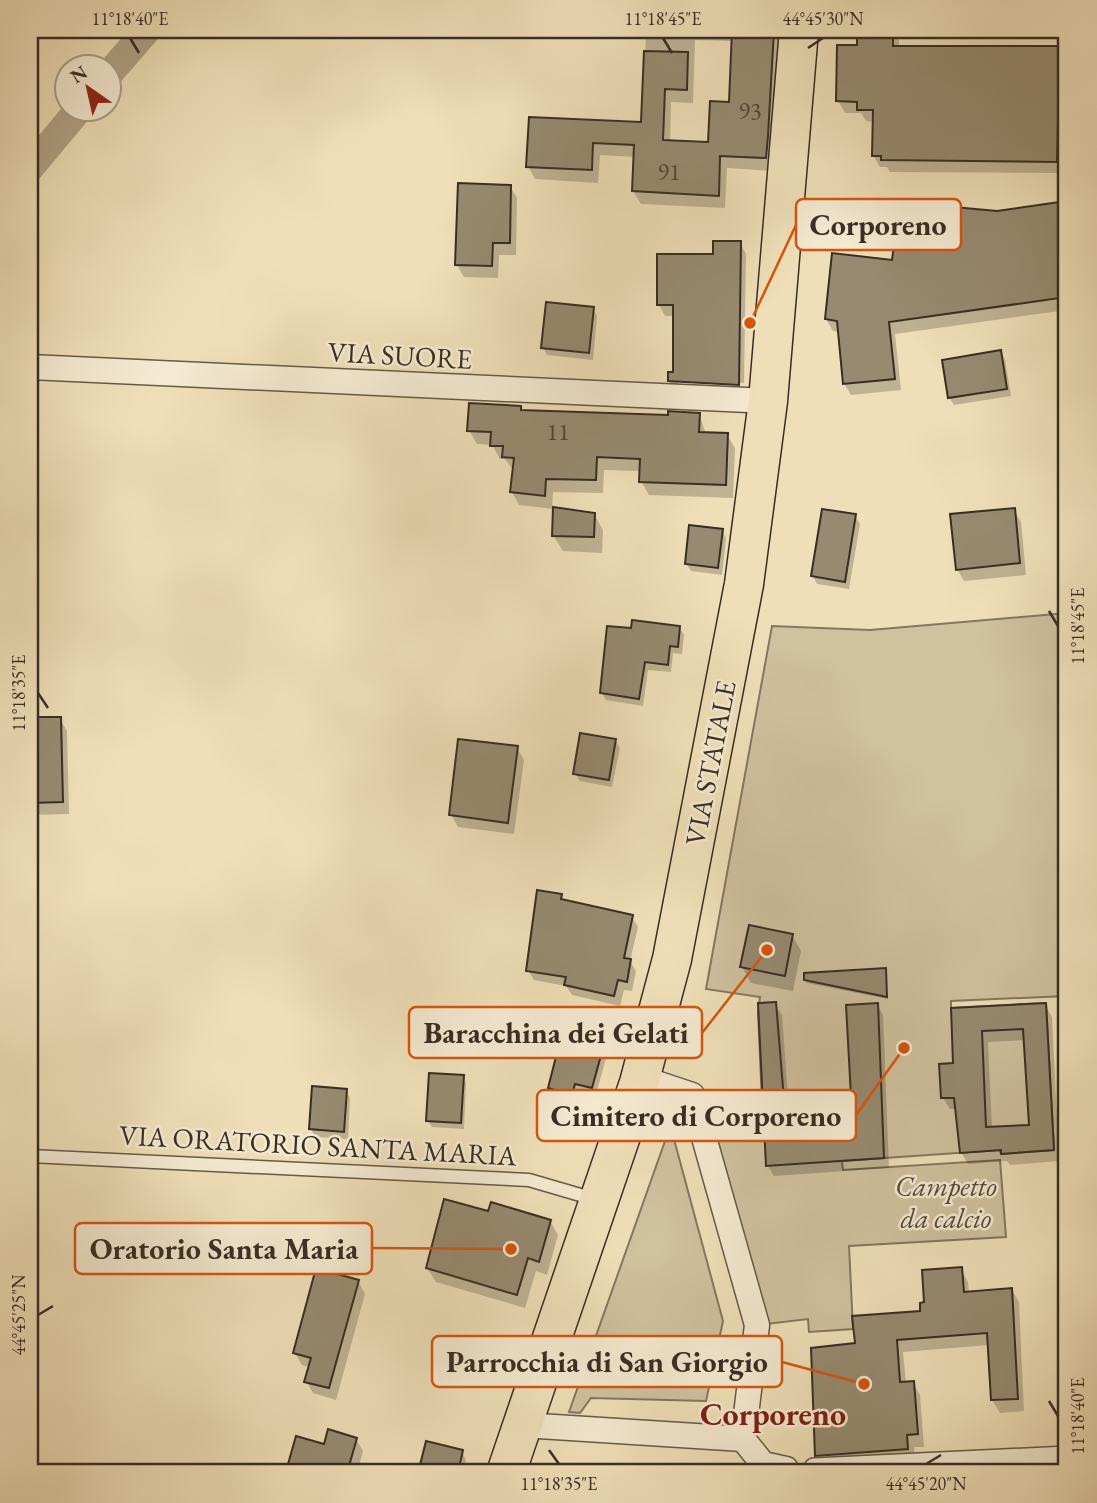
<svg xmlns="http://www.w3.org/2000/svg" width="1097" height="1503" font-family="'EB Garamond',serif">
	<rect width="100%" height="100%" fill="#efdfb8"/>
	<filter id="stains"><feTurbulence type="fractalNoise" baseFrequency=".00286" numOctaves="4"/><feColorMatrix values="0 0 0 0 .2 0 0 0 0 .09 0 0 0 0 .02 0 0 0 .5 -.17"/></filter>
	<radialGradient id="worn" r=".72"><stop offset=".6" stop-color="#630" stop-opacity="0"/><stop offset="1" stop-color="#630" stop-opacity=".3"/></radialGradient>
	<g fill="#d0c19f" stroke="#847761" stroke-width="2">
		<path d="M1067,613V996L951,1001V1008L1046,1003L1054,1150L1001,1154L1000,1150L842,1161L843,1170L1000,1160L1006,1237L849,1246L853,1329L809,1332L808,1319L757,1325L697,1111L762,1102L758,1012L760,997L706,989L772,626L870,630Z"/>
		<path d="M676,1110L682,1111L675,1143L723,1321L706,1401L591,1398L580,1413L569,1412Z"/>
	</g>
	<g fill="#0003" fill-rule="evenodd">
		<path d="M620,30H780L773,171L727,168L725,208L641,204L633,191L635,157L600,155L598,183L535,179L528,166L643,124L646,34H623ZM695,40L733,41L730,104L709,144L670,142L671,102L693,103Z"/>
		<path d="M858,30H899V48H1067V130H1064L1063,173L890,172L887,167H880L873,155L874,122L866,121L861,113H845L838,101L858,47Z"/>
		<path d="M510,186L517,198L516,255H499L498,278L464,277L457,265Z"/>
		<path d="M1067,203V310L895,334L901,390L851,395L844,383L839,332L833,331L826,319L894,262L997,213Z"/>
		<path d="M740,242L746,254L744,383L678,380V384L744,387V396L676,392L669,381L674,373L675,316H665L659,305L715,256Z"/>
		<path d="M593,309L597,316L593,360L547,355L543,347Z"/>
		<path d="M1000,352L1005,360L1011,396L954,405L949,397Z"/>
		<path d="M520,408L522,412L670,417L699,414L706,434L727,435L735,448L733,498L649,495L641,481V471L604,470L603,493L553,492L552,509L594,514L603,530L602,553L563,551L553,535L554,509L519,505L512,492L514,471L505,459H500L492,445L477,444L469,430Z"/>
		<path d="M1014,510L1021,522L1026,575L964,581L957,569Z"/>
		<path d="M855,516L860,524L849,589L817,584L813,576Z"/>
		<path d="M722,530L726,538L722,575L691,571L686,563Z"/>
		<path d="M679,627L684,635L682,654L673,653L671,672L648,670L643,706L606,700L601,692L633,630Z"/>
		<path d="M30,719H60L67,731L69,814L30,815Z"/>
		<path d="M615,740L620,748L612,787L580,781L575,773Z"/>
		<path d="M517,748L524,760L514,834L458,827L451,815Z"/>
		<path d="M560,896L564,902L632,917L638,927L630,961L636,971L632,991L624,990L620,1006L572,995L566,986L534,980L528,970Z"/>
		<path d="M792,935L801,951L793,991L751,983L742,967Z"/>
		<path d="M885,970L888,999L807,983L805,980Z"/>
		<path d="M775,1004L782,1015L791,1138L855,1135L877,1004L883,1015L889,1168L774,1176L768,1166Z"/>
		<path d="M1045,1005L1052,1017L1059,1161L1010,1165L1007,1161L968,1164L961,1152L957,1109H950L943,1098L955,1065L953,1010ZM1026,1040L1031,1126L992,1128L988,1042Z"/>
		<path d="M602,1050L606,1058L596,1095L579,1091L576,1102L554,1095L549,1087Z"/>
		<path d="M463,1077L466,1083L464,1129L432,1127L428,1121Z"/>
		<path d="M346,1090L350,1098L348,1139L315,1137L311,1129Z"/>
		<path d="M490,1213L550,1221L558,1235L547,1275L536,1271L525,1308L436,1282L427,1268Z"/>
		<path d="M961,1269L968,1282L969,1293L1012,1290L1019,1302L1024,1411L1000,1413L992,1400L989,1345L903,1352L906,1383H913L920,1395L924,1447H914L915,1461L824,1468L817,1455L857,1345L922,1313Z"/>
		<path d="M358,1281L365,1294L336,1400L313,1393L306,1381L310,1367L302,1365L295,1353Z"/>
		<path d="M356,1439L363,1451L357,1473H296L290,1464L325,1446Z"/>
		<path d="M427,1444L462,1452L466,1460L463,1473H420Z"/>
	</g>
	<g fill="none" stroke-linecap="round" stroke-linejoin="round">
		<g stroke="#b1a285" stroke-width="28">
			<path d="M108,75L147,30"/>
			<path d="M30,168L80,108"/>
		</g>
	</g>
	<g fill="#978a70" stroke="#382d23" stroke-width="2" fill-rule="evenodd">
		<path d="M732,30H774L768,136L766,158L720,156L719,196L632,191L634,145L593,143L592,170L526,167L529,117L641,122L644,51L688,52L687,90L665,89L663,140L708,142L710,101L729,102Z"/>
		<path d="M857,30H893V46H1067V119H1058L1057,162L881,160V156H872L873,110H857V102L836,101L837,45H857Z"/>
		<path d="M458,183L511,185L510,243H493L492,266L455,265Z"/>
		<path d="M1067,201V297L889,322L895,379L843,384L837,321L825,319L832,253L892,260L900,202L997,211Z"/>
		<path d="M713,241H741L739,385L668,381V372H673V305H657V254H713Z"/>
		<path d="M546,302L594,307L589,353L541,348Z"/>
		<path d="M1001,350L1007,389L948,398L942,360Z"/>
		<path d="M469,403L521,406V410L668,415V411L700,413L699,432L728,433L726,485L639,482L640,459L597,457L596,480L546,479L545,496L510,492L514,458L502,457L503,446H490L491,432L467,431Z"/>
		<path d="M553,507L595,513L594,537L552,536Z"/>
		<path d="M1015,508L1020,563L956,570L950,514Z"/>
		<path d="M822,509L856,514L845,582L811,576Z"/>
		<path d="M689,525L723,529L718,568L685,564Z"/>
		<path d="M632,620L680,626L678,647L670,646L668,665L645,662L639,699L600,693L607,626L631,628Z"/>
		<path d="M30,717H61L63,802L30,803Z"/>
		<path d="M580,733L616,739L609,780L573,774Z"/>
		<path d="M458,739L518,746L508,823L449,815Z"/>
		<path d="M537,890L562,894L561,899L633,915L624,958L631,959L627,982L618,980L614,996L564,985L566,977L526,971Z"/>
		<path d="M749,925L793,934L785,976L740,967Z"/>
		<path d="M886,968L887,997L804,980V973Z"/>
		<path d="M776,1002L787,1137L853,1133L846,1005L878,1003L884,1158L766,1166L758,1003Z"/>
		<path d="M1046,1003L1054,1150L1001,1154V1150L960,1153L954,1098H941L939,1064L953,1063L951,1008ZM1023,1029L1029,1125L986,1127L982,1031Z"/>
		<path d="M561,1037L603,1048L592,1088L575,1084L572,1095L548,1088Z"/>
		<path d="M429,1073L464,1075L461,1123L426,1121Z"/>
		<path d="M312,1086L347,1089L344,1132L309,1129Z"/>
		<path d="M444,1199L488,1211L491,1202L551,1220L539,1262L528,1258L517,1295L426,1268Z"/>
		<path d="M962,1267L964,1292L1012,1288L1018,1399L991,1400L987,1333L897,1340L900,1382L914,1381L918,1434L907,1435L908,1449L815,1456L811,1348L855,1343L852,1316L920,1311V1303L924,1302L922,1270Z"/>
		<path d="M316,1268L359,1280L329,1388L304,1382L311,1358L293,1353Z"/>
		<path d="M328,1429L357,1438L347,1473H320L288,1464L296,1436L324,1444Z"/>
		<path d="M426,1441L463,1450L458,1473H418Z"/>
	</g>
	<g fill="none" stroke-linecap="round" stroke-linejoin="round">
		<defs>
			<path id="service" d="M30,1156L529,1180L594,1199"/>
			<path id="pedestrian" d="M814,1468L1067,1456"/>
			<g id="minor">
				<path d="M30,367L768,401"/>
				<path d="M641,1078L692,1095L757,1325L743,1439L763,1464L786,1469"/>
				<path d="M523,1425L743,1439"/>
			</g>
			<path id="primary" d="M506,1473L639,1083L672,959L744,584L768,401L799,30"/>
		</defs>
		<use href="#service" stroke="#665a48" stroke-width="15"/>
		<use href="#pedestrian" stroke="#665a48" stroke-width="22"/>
		<use href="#minor" stroke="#665a48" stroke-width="27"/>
		<use href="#primary" stroke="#382d23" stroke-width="41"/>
		<use href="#service" stroke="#f5ead1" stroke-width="12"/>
		<use href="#pedestrian" stroke="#f5ead1" stroke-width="19"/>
		<use href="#minor" stroke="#f5ead1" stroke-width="24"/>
		<use href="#primary" stroke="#efdfb8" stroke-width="38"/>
	</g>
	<path fill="none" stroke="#382d23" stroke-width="2.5" d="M130,38L139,53M663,38L672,53M808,48L823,38M1049,611L1058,626M38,693L48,708M38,1315L53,1306M1049,1401L1058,1416M549,1450L559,1464M926,1464L941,1455"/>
	<g text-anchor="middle" stroke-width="5" stroke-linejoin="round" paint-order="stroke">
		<g font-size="24" fill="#504436">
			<text x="750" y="119">93</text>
			<text x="669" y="180">91</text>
			<text x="558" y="440">11</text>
		</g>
		<g font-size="28" fill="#382d23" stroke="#f5ead1">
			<text transform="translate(400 355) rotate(3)" y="10">VIA SUORE</text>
			<text transform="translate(710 763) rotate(-79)" y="10">VIA STATALE</text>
			<text transform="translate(318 1145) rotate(3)" y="10">VIA ORATORIO SANTA MARIA</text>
		</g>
		<g font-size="28" font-style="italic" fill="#564b3c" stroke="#f5ead1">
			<text x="946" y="1196">Campetto<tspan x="946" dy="32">da calcio</tspan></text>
		</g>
		<g font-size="32" font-weight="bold" fill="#7a1f14" stroke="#f5ead1">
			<text x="773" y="1425">Corporeno</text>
		</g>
	</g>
	<path fill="none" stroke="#d6550e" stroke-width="2.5" d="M750 323L796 225M767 950L702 1033M904 1048L856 1115M511 1249L372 1248M864 1384L782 1362"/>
	<g fill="#d6550e" stroke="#f5ead1" stroke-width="2.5">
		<circle cx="750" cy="323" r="7"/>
		<circle cx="767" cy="950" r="7"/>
		<circle cx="904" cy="1048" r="7"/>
		<circle cx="511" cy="1249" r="7"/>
		<circle cx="864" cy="1384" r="7"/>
	</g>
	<g fill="#f5ead1" stroke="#d6550e" stroke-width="2.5">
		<rect x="796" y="199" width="165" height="51" rx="7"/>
		<rect x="409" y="1007" width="293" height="51" rx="7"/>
		<rect x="537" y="1090" width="319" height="51" rx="7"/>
		<rect x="75" y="1223" width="297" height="51" rx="7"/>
		<rect x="432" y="1336" width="350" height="51" rx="7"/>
	</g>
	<g font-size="30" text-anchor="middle" font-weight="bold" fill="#382d23">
		<text x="878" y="235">Corporeno</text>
		<text x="556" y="1043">Baracchina dei Gelati</text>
		<text x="696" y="1126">Cimitero di Corporeno</text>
		<text x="224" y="1259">Oratorio Santa Maria</text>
		<text x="607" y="1372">Parrocchia di San Giorgio</text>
	</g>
	<rect width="1097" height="1503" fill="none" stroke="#efdfb8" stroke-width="77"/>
	<g transform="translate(88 88) rotate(326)"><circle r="33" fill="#f5ead1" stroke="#a99e8b" stroke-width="2"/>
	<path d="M0-5L12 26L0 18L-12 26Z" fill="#8f2418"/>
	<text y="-10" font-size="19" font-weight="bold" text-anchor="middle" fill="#382d23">N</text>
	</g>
	<rect x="38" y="38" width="1020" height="1426" fill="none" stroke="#382d23" stroke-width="2.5"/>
	<g font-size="18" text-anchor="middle" fill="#382d23">
		<text x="130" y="25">11°18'40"E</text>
		<text x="663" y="25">11°18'45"E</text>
		<text x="823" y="25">44°45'30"N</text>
		<text transform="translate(1078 626) rotate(-90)" y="6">11°18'45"E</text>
		<text transform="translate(19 693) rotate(-90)" y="6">11°18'35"E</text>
		<text transform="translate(19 1315) rotate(-90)" y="6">44°45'25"N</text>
		<text transform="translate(1078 1416) rotate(-90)" y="6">11°18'40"E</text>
		<text x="559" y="1490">11°18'35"E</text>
		<text x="926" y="1490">44°45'20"N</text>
	</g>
	<rect width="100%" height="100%" filter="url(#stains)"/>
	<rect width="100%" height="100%" fill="url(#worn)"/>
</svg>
